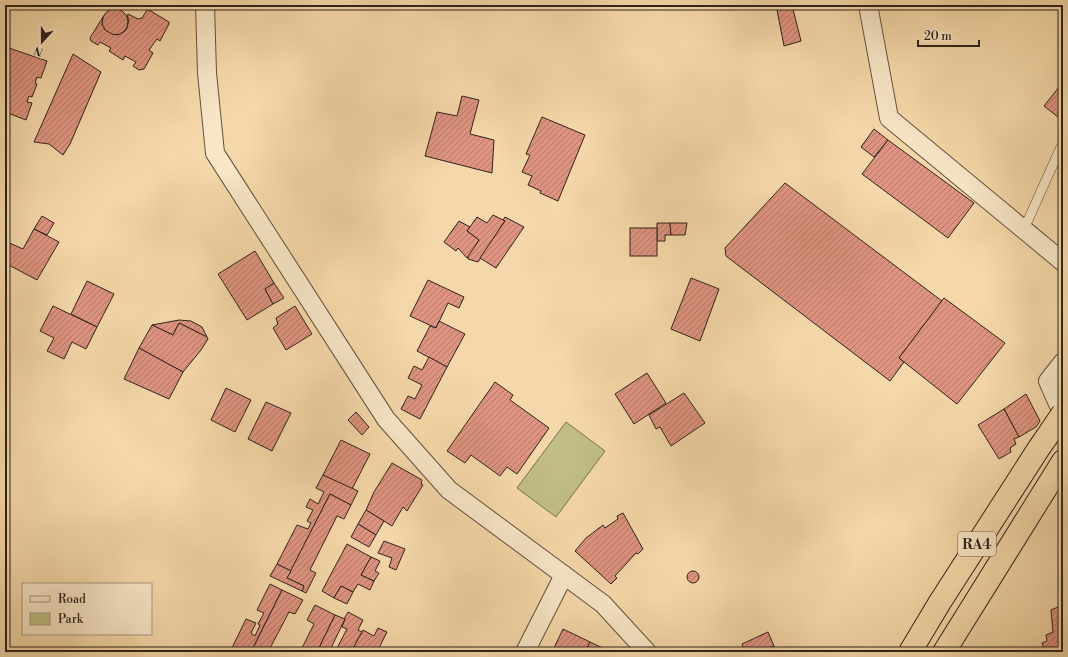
<svg xmlns="http://www.w3.org/2000/svg" width="1068" height="657" font-family="'Libre Bodoni',serif">
	<defs>
		<pattern id="building-hatch" width="6" height="6" patternUnits="userSpaceOnUse"><rect width="6" height="6" fill="#df9481"/><path d="M-1 1l2-2M0 6l6-6M5 7l2-2" fill="none" stroke="#b57869"/></pattern>
	</defs>
	<rect width="100%" height="100%" fill="#f5d8a9"/>
	<filter id="stains"><feTurbulence type="fractalNoise" baseFrequency=".005" numOctaves="4"/><feColorMatrix values="0 0 0 0 .2 0 0 0 0 .09 0 0 0 0 .02 0 0 0 .5 -.17"/></filter>
	<radialGradient id="worn" r=".72"><stop offset=".6" stop-color="#630" stop-opacity="0"/><stop offset="1" stop-color="#630" stop-opacity=".3"/></radialGradient>
	<path fill="#c0be85" stroke="#777050" d="M566,422L605,451L556,517L517,488Z"/>
	<g fill="url(#building-hatch)" stroke="#2e231b">
		<path d="M776,5H792L801,41L784,46Z"/>
		<circle cx="115" cy="22" r="13"/>
		<path d="M147,10H149L169,22V24L160,41L157,39L149,50L153,53L144,69L139,70L133,66L136,62L125,56L123,60L109,51L111,48L100,42L98,45L91,41L90,38L103,17L102,24L105,30L112,34L118,35L125,31L127,28L129,20L127,15L128,14L138,19L142,18Z"/>
		<path d="M9,48L47,61L41,78L37,77L35,83L37,84L32,97L29,96L27,102L32,103L26,120L5,112V60Z"/>
		<path d="M73,54L101,72L70,144L63,155L49,144L34,142Z"/>
		<path d="M1063,82V121L1044,106Z"/>
		<path d="M462,96L479,100L470,134L494,140L492,173L425,156L437,112L457,116Z"/>
		<path d="M542,117L585,135L558,201L540,193L541,191L528,185L532,176L522,172L530,155L526,154Z"/>
		<path d="M874,129L888,140L874,157L861,147Z"/>
		<path d="M888,140L974,203L948,238L862,174Z"/>
		<path d="M785,183L942,301L899,358L904,362L890,381L726,256L725,248Z"/>
		<path d="M493,215L505,221L478,262L468,259V255L479,240L467,231L477,217L487,223Z"/>
		<path d="M42,216L54,223L47,235L34,229Z"/>
		<path d="M505,217L524,227L496,268L480,258L505,221L503,220Z"/>
		<path d="M459,221L470,227L467,231L479,240L467,258L458,248L456,251L444,242Z"/>
		<path d="M657,223H670L671,235H665V241H657Z"/>
		<path d="M670,223H687L685,235H671Z"/>
		<rect x="630" y="228" width="27" height="28"/>
		<path d="M34,229L59,242L37,280L5,263V241L23,249Z"/>
		<path d="M255,251L274,283L265,289L273,304L247,320L218,274Z"/>
		<path d="M691,278L719,289L700,341L671,329Z"/>
		<path d="M428,280L464,297L459,308L448,303L436,328L410,316Z"/>
		<path d="M87,281L114,294L97,327L71,314Z"/>
		<path d="M274,283L284,298L273,304L265,289Z"/>
		<path d="M944,298L1005,343L957,404L899,358Z"/>
		<path d="M53,306L97,327L86,349L72,342L64,359L47,351L54,338L40,331Z"/>
		<path d="M295,306L312,334L286,350L273,328L278,324L276,318Z"/>
		<path d="M179,320L191,321L202,327L207,337L179,323L173,335L152,325Z"/>
		<path d="M439,321L465,334L447,367L417,351L430,326L436,328Z"/>
		<path d="M179,323L207,337L208,339L201,350L183,372L139,348L152,325L173,335Z"/>
		<path d="M139,348L183,372L169,399L124,379Z"/>
		<path d="M429,357L447,367L420,419L401,409L408,396L415,399L422,385L408,378L414,366L422,370Z"/>
		<path d="M647,373L666,403L634,424L615,394Z"/>
		<path d="M495,382L513,395L510,400L549,428L517,474L507,467L500,476L471,455L465,463L447,451Z"/>
		<path d="M226,388L251,400L235,432L211,420Z"/>
		<path d="M684,393L705,423L671,446L660,427L656,429L649,415Z"/>
		<path d="M1026,394L1040,421L1036,427L1019,437L1004,409Z"/>
		<path d="M266,402L291,413L272,451L248,439Z"/>
		<path d="M1004,409L1019,437L1014,439L1016,444L1010,448L1011,452L999,459L978,425Z"/>
		<path d="M356,412L369,427L362,435L348,420Z"/>
		<path d="M341,440L370,454L352,489L323,475Z"/>
		<path d="M392,463L422,480L421,484L423,485L407,511L403,507L392,526L366,510L374,492Z"/>
		<path d="M323,475L358,491L351,505L330,494L291,571L277,564L297,525L308,529L311,523L307,521L313,510L306,507L310,499L318,504L324,492L316,488Z"/>
		<path d="M330,494L351,505L344,519L337,516L310,570L316,573L306,593L302,591L304,586L287,578Z"/>
		<path d="M366,510L384,521L376,535L358,524Z"/>
		<path d="M623,513L643,549L638,554L636,553L615,576L617,578L611,584L575,551L586,538L603,525L605,528L618,519L617,516Z"/>
		<path d="M358,524L376,535L369,547L351,537Z"/>
		<path d="M384,541L405,549L396,570L389,567L392,558L378,553Z"/>
		<path d="M347,544L371,557L361,575L374,581L370,590L358,584L353,592L341,586L334,598L322,591Z"/>
		<path d="M371,557L380,561L375,571L379,573L374,581L361,575Z"/>
		<path d="M277,564L291,571L287,578L304,586L302,591L270,576Z"/>
		<circle cx="693" cy="577" r="6"/>
		<path d="M270,584L282,590L251,652H230L246,619L256,623L251,633L255,636L260,625L258,624L264,613L257,610Z"/>
		<path d="M341,586L353,592L347,604L334,598Z"/>
		<path d="M282,590L303,600L295,614L289,612L268,652H251Z"/>
		<path d="M315,605L335,615L317,652H300L314,624L307,620Z"/>
		<path d="M1063,605V652H1045L1042,643L1047,641L1046,635L1053,632L1051,610Z"/>
		<path d="M348,612L363,620L358,630L362,632L351,652H335L347,629L342,627L345,619H344Z"/>
		<path d="M335,615L345,619L329,652H317Z"/>
		<path d="M378,628L387,632L377,652H351L363,630L374,636Z"/>
		<path d="M563,629L590,642L585,652H552Z"/>
		<path d="M768,632L774,646L758,652H745L742,644Z"/>
		<path d="M590,642L607,650L611,652H585Z"/>
		<path d="M774,646L776,652H758Z"/>
	</g>
	<g fill="none" stroke-linecap="round" stroke-linejoin="round">
		<defs>
			<path id="lane" d="M1024,229L1060,149L1063,145"/>
			<g id="street">
				<path d="M205,5L207,73L215,153L386,419L449,490L603,604L647,652"/>
				<path d="M868,5L889,118L1063,262"/>
				<path d="M1063,362L1048,381L1063,415"/>
				<path d="M525,652L564,575"/>
			</g>
			<g id="highway">
				<path d="M910,652L940,602L1039,448L1046,438"/>
				<path d="M944,652L1063,461"/>
			</g>
		</defs>
		<use href="#lane" stroke="#60503e" stroke-width="10"/>
		<use href="#street" stroke="#60503e" stroke-width="20"/>
		<use href="#highway" stroke="#2e231b" stroke-width="24"/>
		<use href="#lane" stroke="#f8e6c7" stroke-width="9"/>
		<use href="#street" stroke="#f8e6c7" stroke-width="18"/>
		<use href="#highway" stroke="#f5d8a9" stroke-width="22"/>
		<defs>
			<path id="highway-bridge" d="M1046,438L1063,413"/>
		</defs>
		<use href="#highway-bridge" stroke="#2e231b" stroke-width="24" stroke-linecap="butt"/>
		<use href="#highway-bridge" stroke="#f5d8a9" stroke-width="22"/>
	</g>
	<g text-anchor="middle" stroke-width="3" stroke-linejoin="round" paint-order="stroke">
		<rect fill="#f8e6c7" stroke="#6b5e4f" stroke-width="1" x="958" y="532" width="38" height="24" rx="3"/>
		<g font-size="14" font-weight="bold" fill="#2e231b">
			<text x="977" y="549">RA4</text>
		</g>
	</g>
	<rect width="1068" height="657" fill="none" stroke="#f5d8a9" stroke-width="20"/>
	<rect x="6" y="6" width="1056" height="645" fill="none" stroke="#2e231b" stroke-width="2"/>
	<rect x="10" y="10" width="1048" height="637" fill="none" stroke="#2e231b"/>
	<rect x="22" y="583" width="130" height="52" fill="#f8e6c7" stroke="#a79882"/>
	<rect x="30" y="596" width="20" height="6" fill="#f8e6c7" stroke="#a79882"/>
	<text x="58" y="603" font-size="12" fill="#2e231b">Road</text>
	<rect x="30" y="613" width="20" height="12" fill="#c0be85" stroke="#a79882"/>
	<text x="58" y="623" font-size="12" fill="#2e231b">Park</text>
	<g transform="translate(42 42) rotate(201)" stroke="#f8e6c7" stroke-width="3" paint-order="stroke">
	<path d="M0-3L7 15L0 10L-7 15Z" fill="#2e231b"/>
	<text y="-6" font-size="11" font-weight="bold" text-anchor="middle" fill="#2e231b">N</text>
	</g>
	<path d="M918 40v6h61v-6" fill="none" stroke="#2e231b" stroke-width="2"/>
	<text x="924" y="40" font-size="12" fill="#2e231b" stroke="#f8e6c7" stroke-width="3" paint-order="stroke">20 m</text>
	<rect width="100%" height="100%" filter="url(#stains)"/>
	<rect width="100%" height="100%" fill="url(#worn)"/>
</svg>
